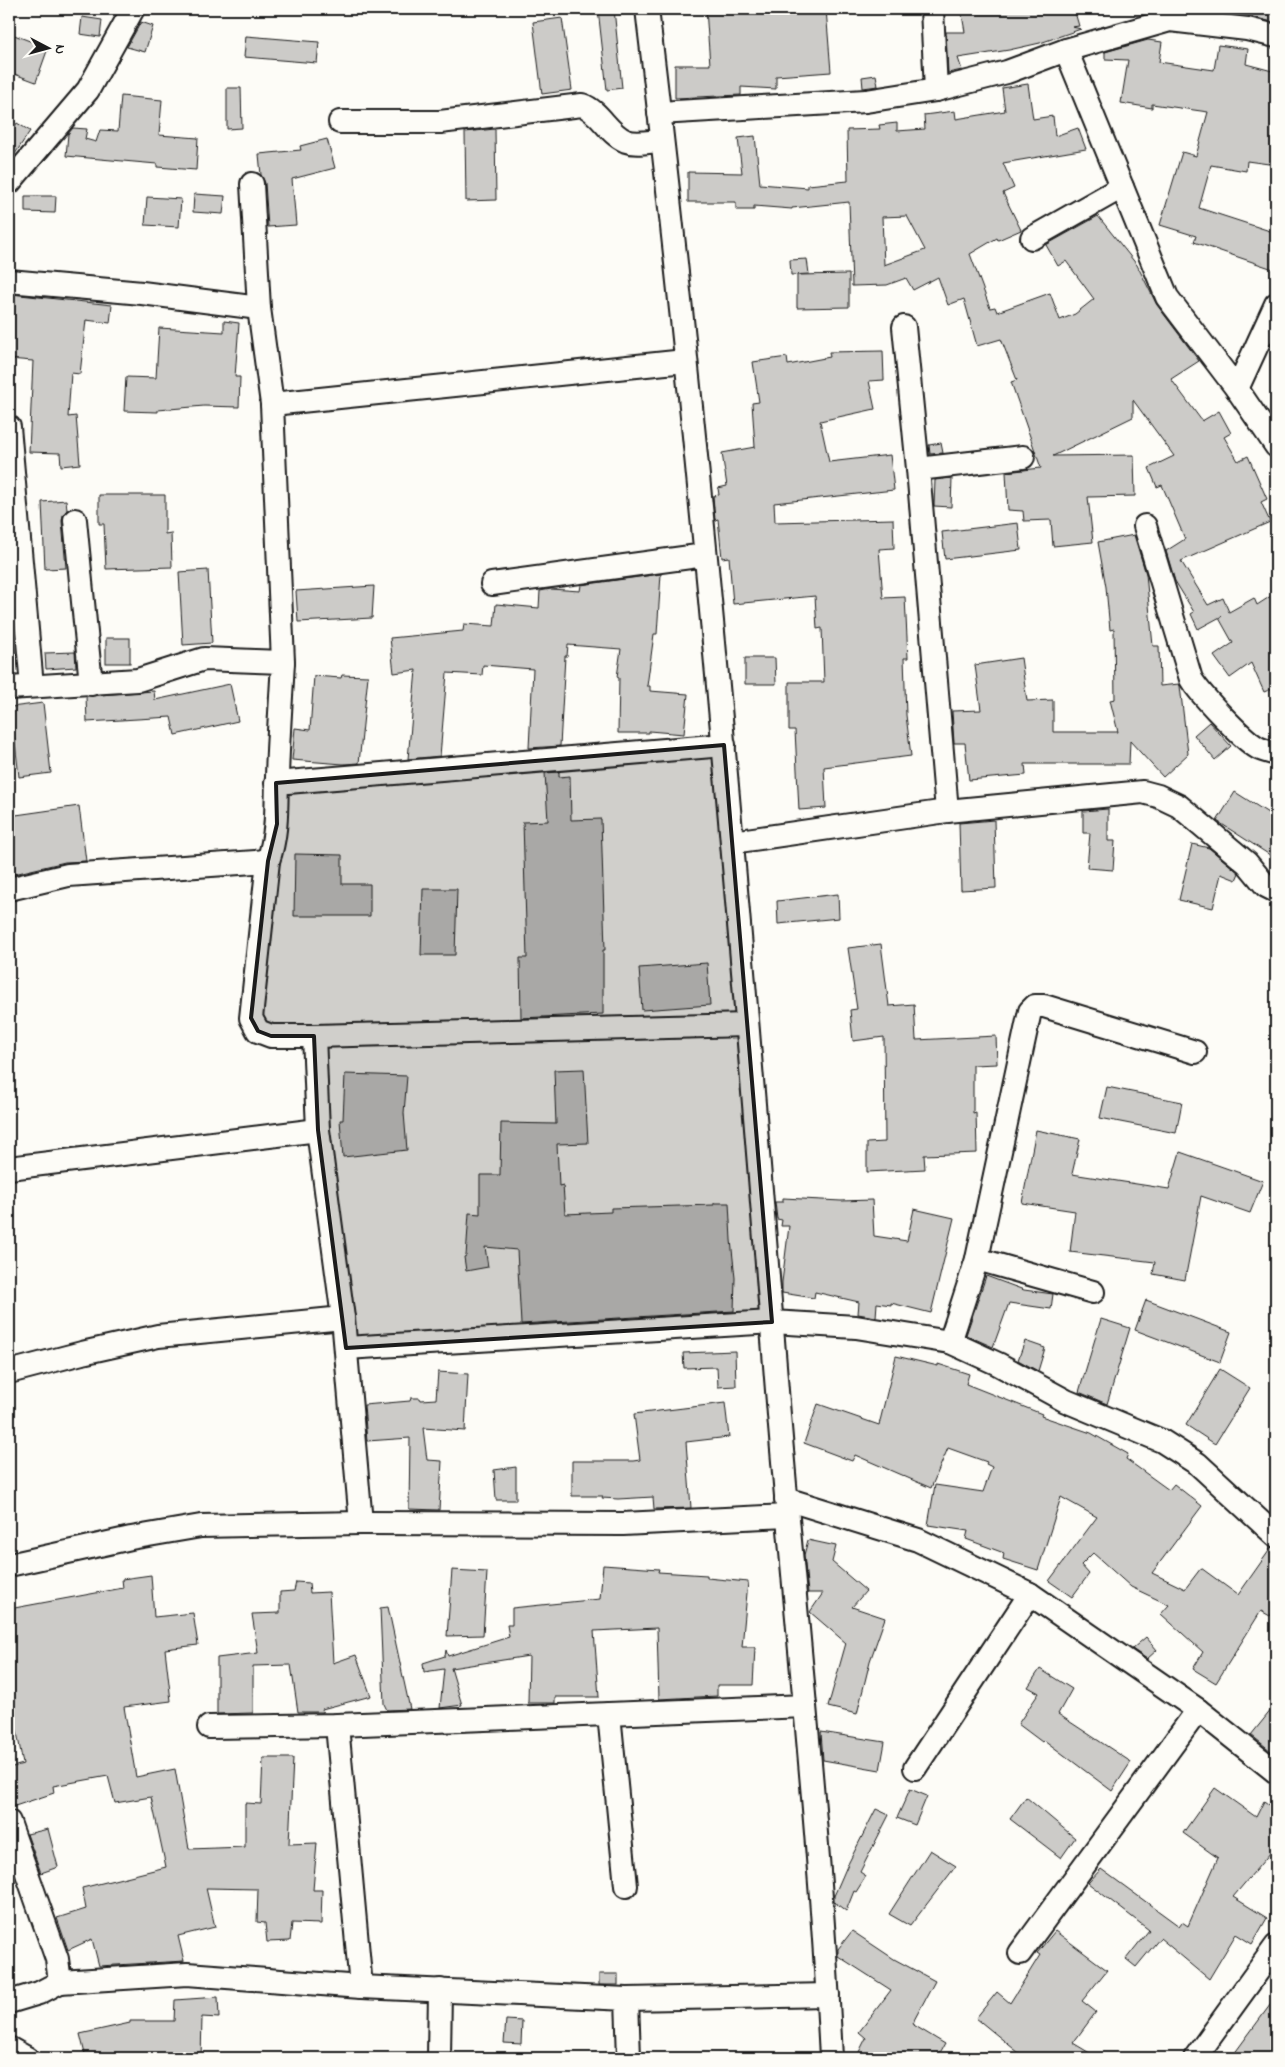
<svg xmlns="http://www.w3.org/2000/svg" width="1285" height="2067" font-family="'Indie Flower',sans-serif">
	<rect width="100%" height="100%" fill="#fdfcf7"/>
	<filter id="ink" filterUnits="userSpaceOnUse"><feTurbulence type="fractalNoise" baseFrequency=".02" numOctaves="2"/><feDisplacementMap in="SourceGraphic" scale="10" xChannelSelector="R" yChannelSelector="G"/><feConvolveMatrix kernelMatrix="1 2 1 2 8 2 1 2 1" color-interpolation-filters="sRGB"/></filter>
	<g filter="url(#ink)">
		<g fill="#cccbc8" stroke="#1c1c1c" fill-rule="evenodd">
			<path d="M598,9H614L622,88L607,90Z"/>
			<path d="M706,9H826L831,72L776,76V89L741,87V95L675,98V65H710Z"/>
			<path d="M961,9H1074L1079,26L1072,27L1081,29L1040,43L1009,50L958,58L962,70L948,73L946,32H965Z"/>
			<path d="M1251,9L1276,12V23L1249,16Z"/>
			<path d="M82,17L102,20L100,37L80,34Z"/>
			<path d="M562,18L572,90L542,94L533,22Z"/>
			<path d="M141,22L153,26L145,52L127,47Z"/>
			<path d="M9,33L48,48L36,82L9,72Z"/>
			<path d="M246,36L319,42L317,63L244,57Z"/>
			<path d="M1148,40L1162,42L1159,62L1214,70L1218,45L1248,49L1246,64L1276,72V165L1247,161L1246,171L1211,165L1199,208L1273,232L1272,236L1276,237V270L1194,242L1196,236L1160,225L1182,152L1196,156L1208,112L1152,104V108L1121,103L1128,60L1105,59V52Z"/>
			<path d="M876,75L878,86L863,88L862,77Z"/>
			<path d="M1028,84L1033,119L1053,116L1055,136L1078,128L1086,149L1003,163L1014,188L1003,193L1021,230L998,240L997,238L970,254L990,308L995,307L997,312L1050,293L1060,320L1075,314L1094,299L1066,261L1058,266L1046,245L1098,216L1137,265L1157,305L1199,361L1171,379L1202,421L1219,411L1231,433L1224,437L1238,461L1248,456L1267,499L1261,502L1270,522L1181,561L1208,605L1223,598L1229,612L1254,598L1257,605L1271,596L1276,604V687L1264,692L1251,663L1230,678L1214,656L1233,643L1219,618L1222,616L1198,629L1191,614L1194,612L1175,581L1166,551L1185,539L1162,485L1157,487L1149,468L1174,456L1133,400V417L1053,456L1134,455L1135,496L1088,497L1093,542L1053,546L1051,520L1024,521L1023,511L1008,510L1006,472L1041,468L1011,382L1017,380L1001,339L977,346L964,299L948,305L938,277L913,290L906,278L887,285L852,286L849,202L792,208V209L754,206V210H736V202H688V172L742,173L738,138L755,136L760,184L808,188V185L848,181L847,130L880,129L879,125L897,123V131L925,129L924,115L955,111L956,119L1005,111L1002,88ZM907,216L925,250L884,265L882,217Z"/>
			<path d="M227,88H241L242,128L227,129Z"/>
			<path d="M121,96L162,100L159,135L198,138L196,170L157,167V164L66,156L68,134L73,128L87,129L85,139L96,142L100,130L118,131Z"/>
			<path d="M17,123L30,131L9,163V136Z"/>
			<path d="M495,129L496,200L466,201L465,132Z"/>
			<path d="M327,139L335,168L292,179L296,225L268,227L265,183L261,175L259,154L301,150L300,146Z"/>
			<path d="M194,194L225,196L223,214L193,212Z"/>
			<path d="M25,196H56L55,213L25,212Z"/>
			<path d="M147,197L181,199L179,227L145,225Z"/>
			<path d="M807,259L809,274L791,275L790,260Z"/>
			<path d="M849,274V307L797,308V275Z"/>
			<path d="M11,294L112,305L110,323L86,320L80,374L71,373L68,417L76,416L80,464L61,466L60,453L29,452L33,361L9,359Z"/>
			<path d="M224,321L239,323L235,377H240L239,407L204,406L158,410V412L124,411L126,377L156,378L159,328L224,332Z"/>
			<path d="M883,351L884,380L869,381L875,409L820,421L829,462L890,455L894,490L774,503L775,522L893,519L894,548L879,549L883,598L905,597L908,658H904L906,715L911,756L824,767L826,808L799,810L795,730H789V682H824L822,628L817,629L815,596L733,604L729,557L722,558L718,519L715,520L713,496L719,495L718,488L727,486L722,453L755,447L752,403L759,402L753,362L787,357L788,365L830,357L829,352Z"/>
			<path d="M941,443L943,453L930,454L929,445Z"/>
			<path d="M952,478L951,507L934,506L935,480Z"/>
			<path d="M99,495H165V534L171,533L172,567L106,569L104,524H99Z"/>
			<path d="M66,500L67,510L63,515L62,521L66,568L45,569L42,502Z"/>
			<path d="M1018,523L1021,550L945,559L942,532Z"/>
			<path d="M1134,535L1146,574L1153,646H1159L1160,686L1179,684L1180,686L1188,754L1163,777L1130,741L1129,764H1025L1026,775L969,780L965,743H954L952,711L981,710L975,665L1021,658L1027,701L1053,700V732H1118L1110,700L1115,699L1114,629L1110,630L1106,587L1098,542Z"/>
			<path d="M208,570L212,643L183,645L179,572Z"/>
			<path d="M661,574L657,634H654L647,686H650V691L688,694L684,734L649,731V733H618L619,678L617,677L621,649L568,645L567,656H565L560,746L529,748L533,669L483,665L482,675L447,673L440,756L408,759L416,670L394,673L390,638L463,631L464,624L494,626L496,604L539,608L540,591L551,589L580,591L581,585Z"/>
			<path d="M374,586L372,618L298,622L296,591Z"/>
			<rect x="106" y="638" width="24" height="25"/>
			<path d="M75,652L76,667L46,669L45,653Z"/>
			<path d="M745,658H775L776,684H745Z"/>
			<path d="M342,675L368,676L359,763L343,764L292,760L295,728L310,730L314,676L341,678Z"/>
			<path d="M230,684L238,721L175,735L171,717L87,722L86,696L154,691L155,700Z"/>
			<path d="M43,703L51,773L19,777L11,707Z"/>
			<path d="M1209,722L1231,746L1215,760L1194,735Z"/>
			<path d="M559,772V777L570,776L571,820L601,819L605,950H603V1014L521,1018L520,958H527L523,822L548,821L545,773Z"/>
			<path d="M1235,792L1276,818V859L1217,821Z"/>
			<path d="M79,806L86,861L65,862L14,874L9,816Z"/>
			<path d="M1108,809V841H1115L1113,870L1087,868L1090,833H1083V811Z"/>
			<path d="M994,820L996,888L961,890L959,823Z"/>
			<path d="M1192,844L1209,848L1239,873L1236,880L1221,874L1213,908L1179,900Z"/>
			<path d="M295,854L342,855V884H370V916H294Z"/>
			<path d="M423,889H457L455,955H421Z"/>
			<path d="M838,894L839,918L778,924L777,901Z"/>
			<path d="M881,944L889,1006L914,1004L916,1040L996,1036L997,1064L973,1065V1113L976,1112L977,1153L924,1155L925,1169L867,1172V1143L885,1142L884,1037L853,1041L850,1010L857,1009L848,948Z"/>
			<path d="M707,963L710,1005L642,1010L639,968Z"/>
			<path d="M584,1069L588,1143L557,1144L559,1186L563,1185L565,1214L611,1212V1208L714,1205V1203H729L731,1240L735,1278L734,1311L521,1324L517,1250L485,1247L488,1267L466,1271L464,1257L466,1256L469,1213L480,1214V1175H500L501,1123L556,1124L554,1070Z"/>
			<path d="M345,1074L407,1076L404,1113L407,1150L343,1157L340,1120H343Z"/>
			<path d="M1107,1087L1182,1102L1176,1133L1100,1118Z"/>
			<path d="M1036,1130L1080,1139L1072,1174L1169,1189L1180,1152L1263,1181L1250,1213L1201,1196L1185,1280L1153,1274L1155,1262L1070,1252L1075,1211L1022,1203Z"/>
			<path d="M783,1198L841,1201L872,1200L874,1236L907,1241L914,1209L954,1218L931,1313L891,1303V1305L877,1303L876,1317L858,1314L859,1302L815,1292L814,1298L782,1293V1282L789,1226H781L782,1220L777,1219L775,1202H783Z"/>
			<path d="M986,1276L1024,1290L1053,1294L1051,1309L1009,1303L993,1347L966,1335Z"/>
			<path d="M1146,1300L1231,1332L1220,1362L1135,1330Z"/>
			<path d="M1101,1319L1130,1328L1107,1404L1079,1392Z"/>
			<path d="M1025,1341L1045,1348L1038,1371L1018,1360Z"/>
			<path d="M735,1351L736,1386L718,1387L717,1367L684,1368L683,1353Z"/>
			<path d="M896,1356L938,1366V1364L969,1374L966,1384L1042,1414L1041,1416L1091,1433L1128,1454L1126,1459L1169,1490L1174,1484L1202,1506L1152,1573L1185,1589L1201,1568L1238,1595L1271,1548L1276,1549V1607L1270,1616L1261,1611L1216,1683L1193,1669L1203,1652L1161,1614L1169,1605L1131,1587L1093,1553L1081,1565L1089,1574L1072,1597L1049,1581L1097,1517L1061,1497L1038,1570L1003,1559L1004,1553L966,1539L968,1531L928,1525L935,1485L983,1492L992,1467L986,1464L987,1462L948,1448L931,1488L855,1455L852,1461L804,1443L818,1404L879,1425Z"/>
			<path d="M1220,1369L1250,1388L1215,1444L1186,1425Z"/>
			<path d="M438,1372L468,1374L465,1431L423,1428L427,1460L442,1461L439,1510L409,1509L410,1438L367,1441L364,1405L410,1401L411,1398H420L421,1400L436,1399Z"/>
			<path d="M725,1403L729,1437L686,1442L691,1508L654,1509L653,1497L618,1499L602,1498L603,1496H572V1461H633L640,1460L634,1414Z"/>
			<path d="M516,1467V1500H496L494,1470Z"/>
			<path d="M808,1540L836,1546L832,1562L866,1591L852,1607L885,1618L870,1661L857,1714L828,1707L846,1643L810,1612L823,1593H808L804,1555Z"/>
			<path d="M603,1565L659,1569L658,1572L707,1575V1578L748,1582L742,1647H755L753,1685H717V1696L659,1699L657,1628L594,1631L599,1697H555V1703H528L529,1656L451,1668L462,1705L440,1708L444,1669L424,1672L423,1663L445,1656L446,1650L448,1656L509,1637L507,1625H512V1608L600,1599Z"/>
			<path d="M452,1570L487,1572L483,1635L447,1636Z"/>
			<path d="M151,1575L154,1617L193,1613L198,1645L165,1649L171,1701L124,1707L136,1777L175,1769L189,1849L245,1847V1803L261,1804L263,1758H293L289,1844L317,1843L313,1890H322L321,1924L292,1923L290,1941L267,1942L265,1923L257,1922L258,1889L206,1888L215,1927L178,1936L184,1961L99,1966L92,1939L68,1950L57,1918L86,1909L82,1888L166,1867L151,1797L115,1803L108,1776L53,1786L54,1793L12,1807L9,1794V1768L23,1764L14,1716L9,1717V1609L123,1588L122,1579Z"/>
			<path d="M296,1582L309,1583L310,1593L329,1592L333,1663L356,1655L371,1696L322,1709L323,1712H298L291,1665L253,1666V1713L217,1714V1658L258,1653L252,1614L280,1613V1592L294,1591Z"/>
			<path d="M388,1607L403,1677L410,1709L387,1710L384,1704L380,1608Z"/>
			<path d="M1146,1637L1157,1650L1147,1659L1132,1649Z"/>
			<path d="M1040,1669L1072,1689L1058,1714L1131,1762L1112,1791L1044,1740L1042,1742L1018,1724L1039,1693L1028,1687Z"/>
			<path d="M1276,1704V1755L1251,1735Z"/>
			<path d="M821,1732L885,1742L880,1770L823,1760Z"/>
			<path d="M1215,1788L1256,1817L1264,1801L1276,1810V1846L1233,1897L1267,1918L1252,1944L1236,1934L1209,1979L1160,1938L1136,1967L1126,1959L1149,1930L1088,1883L1101,1869L1179,1926L1182,1922L1188,1926L1218,1858L1183,1833Z"/>
			<path d="M910,1789L927,1796L915,1825L897,1818Z"/>
			<path d="M1026,1797L1075,1838L1061,1858L1010,1819Z"/>
			<path d="M876,1809L889,1815L860,1872L866,1876L856,1892L854,1891L846,1911L834,1902V1896L847,1866Z"/>
			<path d="M48,1829L58,1867L41,1873L27,1834Z"/>
			<path d="M930,1850L956,1866L910,1926L889,1914Z"/>
			<path d="M852,1931L894,1959L935,1981L912,2024L945,2044L937,2058H856L866,2038L859,2032L891,1990L838,1956V1949Z"/>
			<path d="M1055,1931L1107,1970L1082,2001L1096,2012L1073,2043L1098,2058H1029L1019,2053L976,2018L997,1992L1010,2003L1040,1955L1037,1953Z"/>
			<rect x="599" y="1974" width="19" height="11"/>
			<path d="M218,1997L219,2018L202,2017L201,2058H86L80,2034L130,2023V2021H174L175,2000Z"/>
			<path d="M1276,1997V2058H1231Z"/>
			<path d="M506,2020L522,2021L521,2044L504,2043Z"/>
		</g>
		<g fill="none" stroke-linecap="round" stroke-linejoin="round">
			<defs>
				<g id="minor">
					<path d="M647,9C702,464 740,921 776,1378C794,1605 820,1831 831,2058"/>
					<path d="M932,9L936,90"/>
					<path d="M1066,50L1167,297L1237,389L1276,446"/>
					<path d="M659,113L866,101L936,90L1007,72L1066,50L1170,20L1247,29L1276,36"/>
					<path d="M340,122H440L582,105C600,111 608,134 626,141C637,145 651,141 662,141"/>
					<path d="M9,183L88,90L133,9"/>
					<path d="M252,184L259,308L272,404L283,662"/>
					<path d="M1032,238L1122,187"/>
					<path d="M9,281L142,293L259,308"/>
					<path d="M904,327L918,469L947,811"/>
					<path d="M1237,389L1276,304"/>
					<path d="M272,404L685,361"/>
					<path d="M9,427L32,686"/>
					<path d="M918,469L1023,457"/>
					<path d="M75,520L91,684"/>
					<path d="M1145,526L1191,679C1200,694 1242,739 1258,748C1264,751 1270,752 1276,754"/>
					<path d="M492,584L705,555"/>
					<path d="M9,688L138,680L204,659L283,662C281,700 278,739 277,777C276,806 278,833 268,861L251,1018L258,1031L271,1036H314L318,1130L343,1318L361,1523L201,1526L131,1538L9,1565"/>
					<path d="M276,783L724,745"/>
					<path d="M732,842L947,811L1143,792L1158,796L1179,806L1247,863L1266,886L1276,891"/>
					<path d="M9,889L68,875L268,861"/>
					<path d="M314,1036L747,1025"/>
					<path d="M9,1168L318,1130"/>
					<path d="M977,1259L1093,1292"/>
					<path d="M950,1342L977,1259L1030,1011L1035,1006H1044L1195,1052"/>
					<path d="M346,1348L772,1322L856,1327L950,1342L998,1364L1066,1401L1162,1441L1198,1464L1276,1536"/>
					<path d="M9,1372L82,1353L158,1336L343,1318"/>
					<path d="M786,1499L918,1540L1030,1594L1198,1710L1276,1772"/>
					<path d="M361,1523L623,1524L787,1516"/>
					<path d="M609,1714L626,1886"/>
					<path d="M337,1725L361,1987"/>
					<path d="M209,1727L337,1725L805,1706"/>
					<path d="M915,1768L1030,1594"/>
					<path d="M9,1822L57,1959L60,1982L39,1993L9,2002"/>
					<path d="M1020,1953L1198,1710"/>
					<path d="M60,1982L187,1974L361,1987L627,1999L828,1995"/>
					<path d="M627,1999L629,2058"/>
					<path d="M9,2048L27,2058"/>
					<path d="M439,2058L440,1990"/>
					<path d="M1195,2058L1276,1946"/>
				</g>
			</defs>
			<use href="#minor" stroke="#1c1c1c" stroke-width="26"/>
			<use href="#minor" stroke="#fdfcf7" stroke-width="22"/>
		</g>
	</g>
	<path fill="#1c1c1c" fill-opacity="0.2" stroke="#1c1c1c" stroke-width="4" stroke-linejoin="round" d="M724,745L772,1322L346,1348L318,1130L314,1036H271L258,1031L251,1018L268,861L277,824L276,783Z"/>
	<rect width="1285" height="2067" fill="none" stroke="#fdfcf7" stroke-width="30"/>
	<rect x="15" y="15" width="1255" height="2037" fill="none" stroke="#1c1c1c" stroke-width="2" filter="url(#ink)"/>
	<g transform="translate(48 48) rotate(96)" stroke="#fdfcf7" stroke-width="4" paint-order="stroke">
	<path d="M0-4L9 19L0 12L-9 19Z" fill="#1c1c1c"/>
	<text y="-8" font-size="14" font-weight="bold" text-anchor="middle" fill="#1c1c1c">N</text>
	</g>
</svg>
